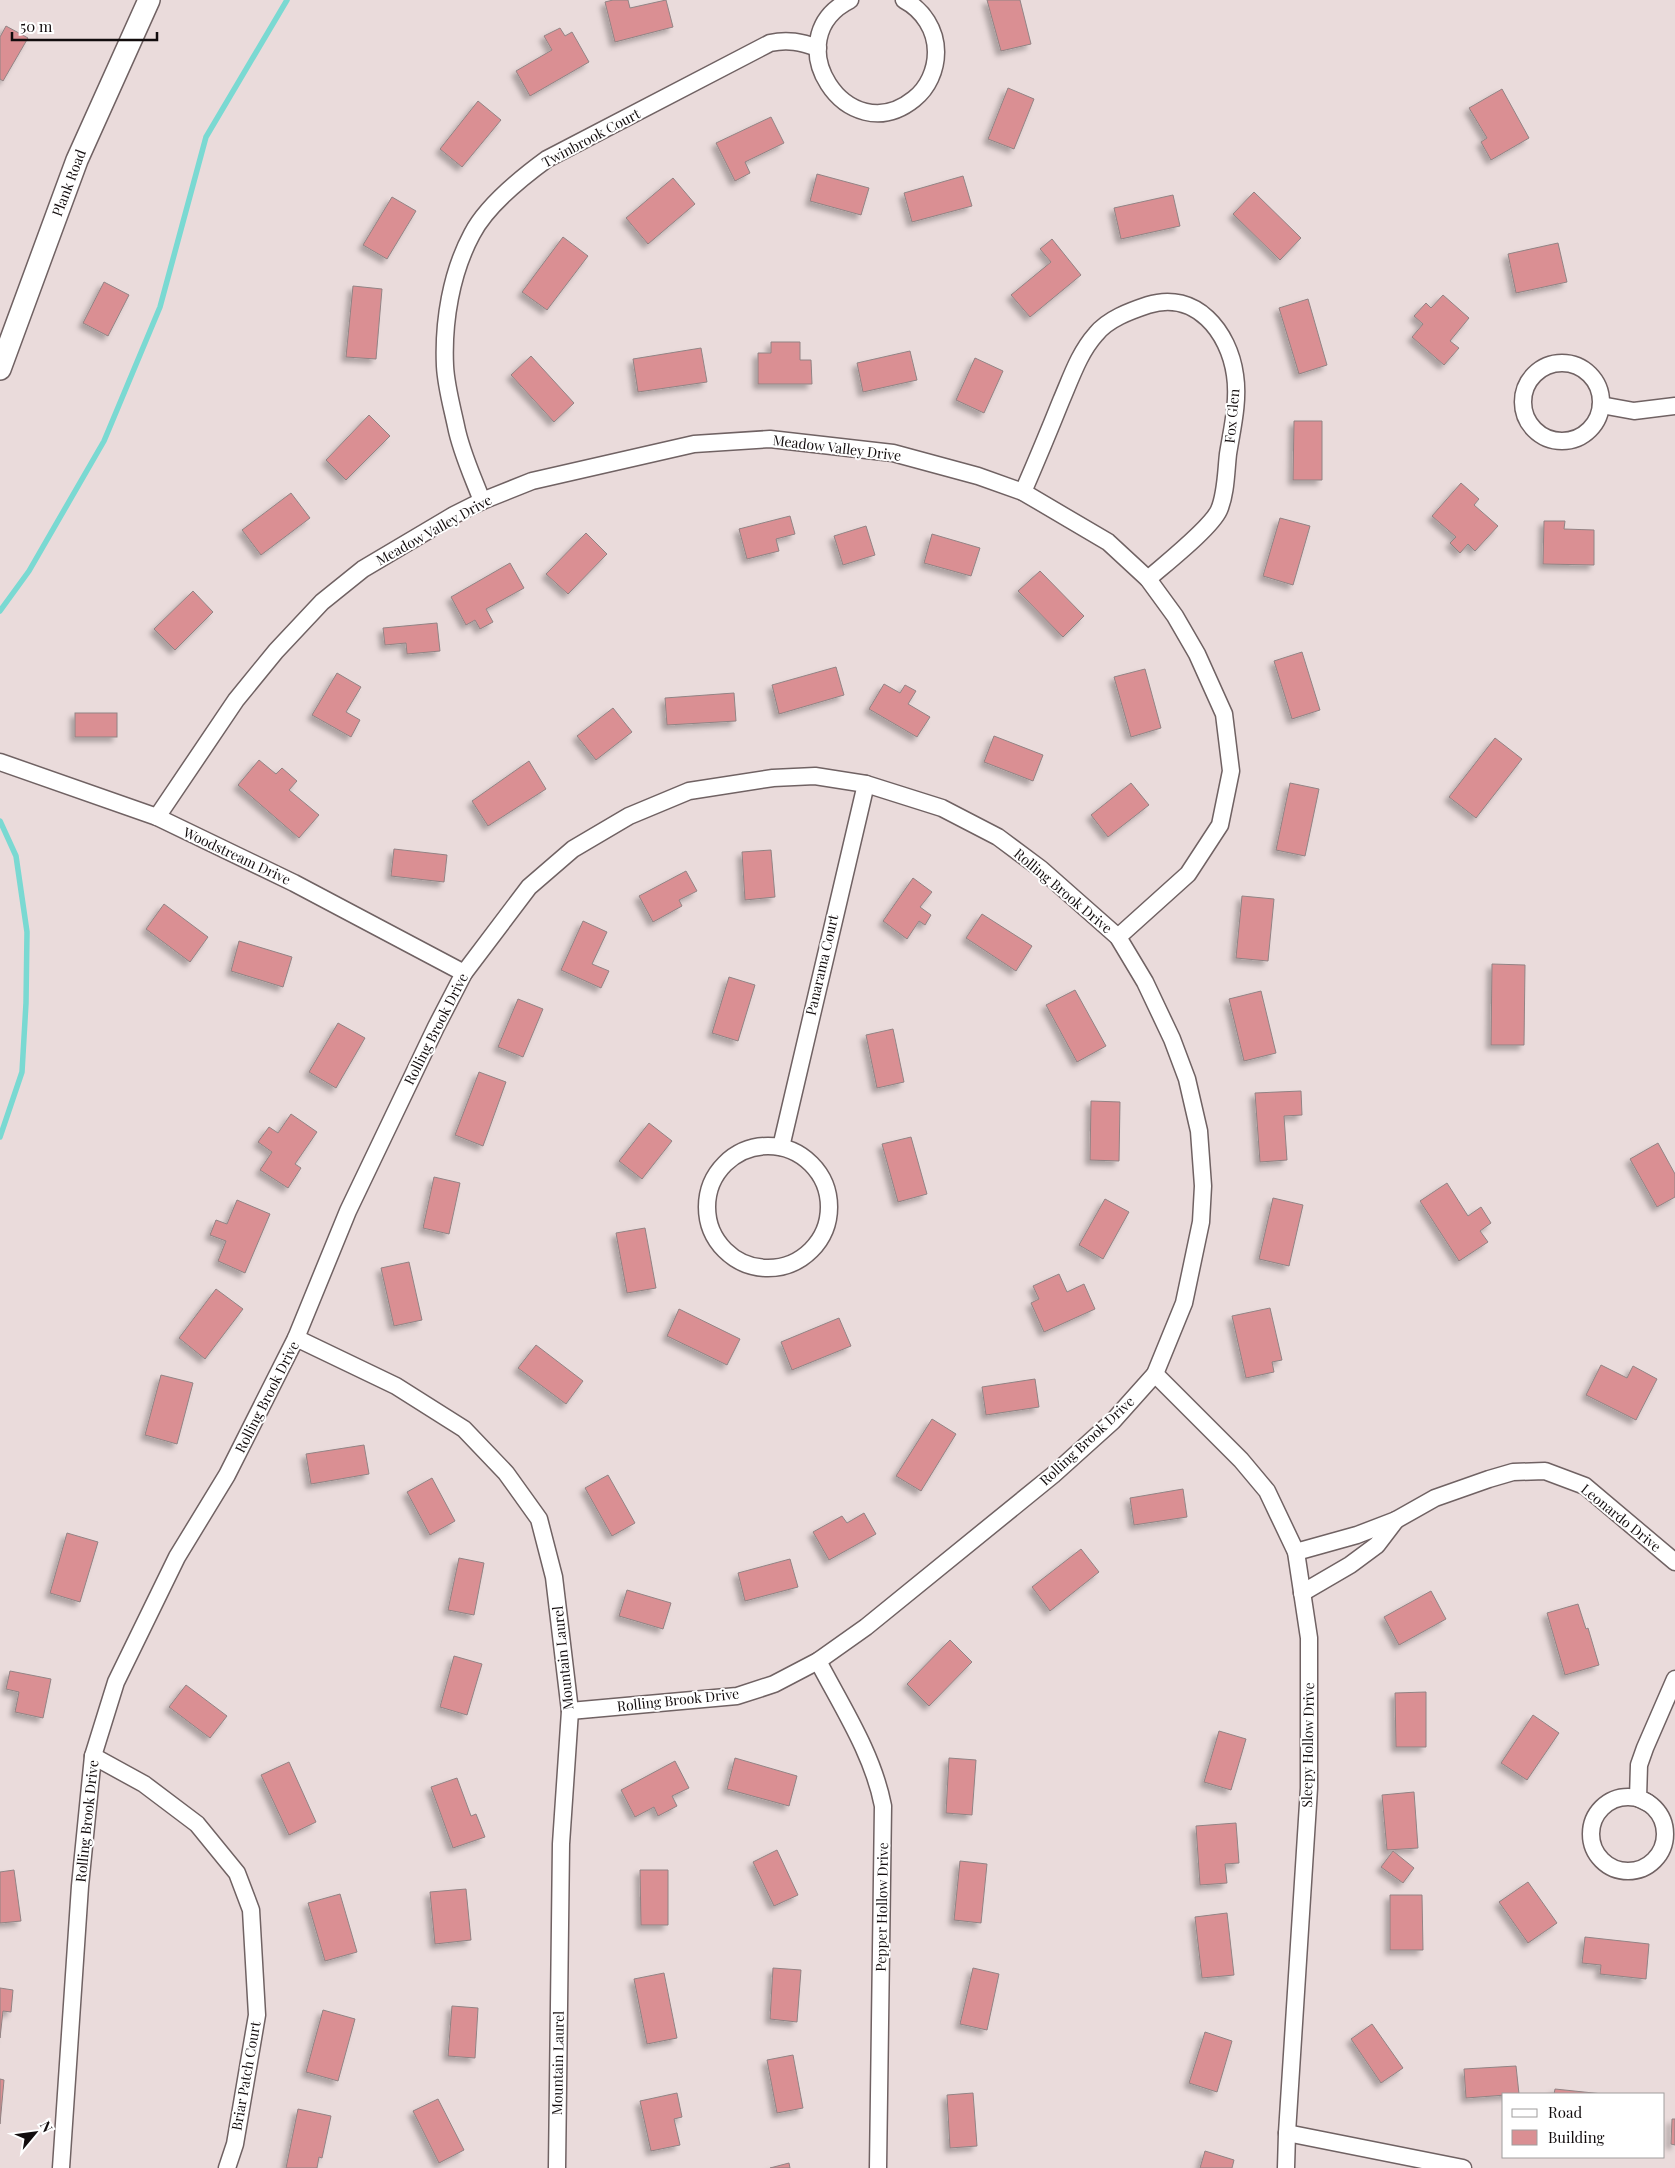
<svg xmlns="http://www.w3.org/2000/svg" width="1675" height="2168" font-family="'Playfair Display',serif">
	<defs>
		<filter id="shadow"><feDropShadow dx="-4.5" dy="4.5" stdDeviation="2.5" flood-color="#0004"/></filter>
	</defs>
	<rect width="100%" height="100%" fill="#eadbdb"/>
	<g fill="none" stroke-linecap="round" stroke-linejoin="round">
		<g stroke="#7ad9d2" stroke-width="5.5">
			<path d="M0,611L29,571L104,441L160,307L206,137L287,0"/>
			<path d="M0,821L16,856L27,932L26,1003L22,1072L0,1137"/>
		</g>
	</g>
	<g fill="#da8f93" stroke="#928384" filter="url(#shadow)">
		<path d="M613,0H628L630,8L666,0L673,27L615,42L605,2Z"/>
		<path d="M987,0H1020L1031,44L1001,51Z"/>
		<path d="M6,26L28,38L3,81L0,79V37Z"/>
		<path d="M560,28L565,36L572,32L589,62L530,96L516,71L552,50L544,36Z"/>
		<path d="M1008,88L1034,99L1014,149L988,139Z"/>
		<path d="M1502,89L1529,138L1491,160L1481,142L1487,138L1469,108Z"/>
		<path d="M478,101L501,120L462,167L440,149Z"/>
		<path d="M771,117L784,143L745,162L750,173L735,181L716,143Z"/>
		<path d="M817,174L869,188L861,215L810,201Z"/>
		<path d="M963,176L972,206L912,222L904,193Z"/>
		<path d="M673,178L695,204L648,244L626,218Z"/>
		<path d="M1254,192L1301,238L1280,260L1233,214Z"/>
		<path d="M1173,195L1180,226L1121,239L1114,208Z"/>
		<path d="M392,197L416,211L387,259L363,245Z"/>
		<path d="M563,237L588,256L547,310L522,292Z"/>
		<path d="M1052,239L1081,275L1030,317L1011,295L1051,262L1040,249Z"/>
		<path d="M1558,243L1567,282L1516,293L1508,254Z"/>
		<path d="M104,282L129,295L108,336L83,323Z"/>
		<path d="M353,286L382,289L376,359L346,357Z"/>
		<path d="M1443,295L1469,318L1450,341L1459,348L1444,365L1412,337L1423,324L1414,316L1426,303L1431,308Z"/>
		<path d="M1308,299L1327,365L1299,374L1279,308Z"/>
		<path d="M771,342H800V360H811L812,384H758V353H771Z"/>
		<path d="M701,348L707,382L638,392L633,359Z"/>
		<path d="M910,351L917,380L863,392L857,363Z"/>
		<path d="M531,356L574,403L554,422L511,375Z"/>
		<path d="M975,358L1003,371L984,413L956,400Z"/>
		<path d="M369,415L390,436L346,480L326,460Z"/>
		<path d="M1294,421H1322V480H1293Z"/>
		<path d="M1461,483L1479,499L1474,505L1498,526L1475,551L1468,544L1460,553L1450,543L1456,537L1432,516Z"/>
		<path d="M291,493L310,518L261,555L242,530Z"/>
		<path d="M790,516L795,534L776,539L779,551L747,559L739,529Z"/>
		<path d="M1280,518L1310,526L1293,585L1263,576Z"/>
		<path d="M1544,521H1565L1564,529L1594,530V565L1543,564Z"/>
		<path d="M866,526L875,555L843,565L834,536Z"/>
		<path d="M586,533L607,554L568,594L546,574Z"/>
		<path d="M932,534L980,548L971,576L924,563Z"/>
		<path d="M510,563L524,588L486,609L493,622L480,629L475,620L466,625L451,597Z"/>
		<path d="M1040,571L1084,616L1063,637L1018,591Z"/>
		<path d="M193,591L213,612L175,650L154,629Z"/>
		<path d="M437,623L440,651L407,654L406,643L385,645L383,628Z"/>
		<path d="M1302,652L1320,710L1292,719L1274,661Z"/>
		<path d="M836,667L844,695L779,714L772,685Z"/>
		<path d="M1145,669L1161,728L1131,737L1114,677Z"/>
		<path d="M337,673L361,687L346,712L360,720L351,737L312,715Z"/>
		<path d="M884,684L900,693L905,685L916,691L908,704L930,717L917,737L869,709Z"/>
		<path d="M734,693L736,721L667,725L665,698Z"/>
		<path d="M613,708L632,732L596,760L577,736Z"/>
		<rect x="75" y="713" width="42" height="24"/>
		<path d="M994,736L1043,755L1033,781L984,762Z"/>
		<path d="M1495,738L1522,759L1476,818L1449,797Z"/>
		<path d="M259,760L276,774L282,768L297,781L289,790L319,815L299,838L238,785Z"/>
		<path d="M529,761L546,789L488,826L472,801Z"/>
		<path d="M1131,783L1149,805L1108,837L1091,815Z"/>
		<path d="M1290,783L1319,789L1305,856L1276,850Z"/>
		<path d="M394,849L447,855L444,882L391,876Z"/>
		<path d="M771,850L775,897L745,900L742,852Z"/>
		<path d="M686,871L697,891L679,900L682,906L653,922L639,896Z"/>
		<path d="M913,878L932,892L920,907L931,915L925,925L919,921L907,939L883,921Z"/>
		<path d="M1242,896L1274,899L1268,961L1236,958Z"/>
		<path d="M164,904L208,937L190,962L146,929Z"/>
		<path d="M982,914L1032,946L1016,971L966,938Z"/>
		<path d="M583,921L607,932L592,964L609,971L601,988L561,970Z"/>
		<path d="M239,941L292,957L283,987L231,971Z"/>
		<path d="M1492,964L1525,965L1524,1045H1491Z"/>
		<path d="M729,977L755,985L738,1041L712,1033Z"/>
		<path d="M1075,990L1106,1046L1077,1062L1046,1005Z"/>
		<path d="M1261,991L1276,1053L1244,1061L1229,999Z"/>
		<path d="M518,999L543,1009L523,1057L498,1047Z"/>
		<path d="M338,1023L365,1038L336,1088L309,1072Z"/>
		<path d="M893,1029L904,1082L877,1088L866,1035Z"/>
		<path d="M479,1072L506,1082L483,1146L455,1135Z"/>
		<path d="M1301,1091L1302,1115L1284,1116L1287,1160L1260,1162L1255,1093Z"/>
		<path d="M1091,1101L1120,1102L1119,1161L1090,1160Z"/>
		<path d="M291,1114L317,1132L295,1164L301,1168L288,1188L260,1170L272,1152L258,1142L269,1127L278,1133Z"/>
		<path d="M649,1123L672,1141L642,1179L619,1161Z"/>
		<path d="M911,1137L927,1194L898,1202L882,1144Z"/>
		<path d="M1658,1143L1675,1174V1197L1657,1207L1630,1159Z"/>
		<path d="M434,1177L460,1183L449,1234L423,1228Z"/>
		<path d="M1447,1183L1468,1216L1481,1207L1491,1223L1480,1231L1488,1242L1459,1261L1420,1201Z"/>
		<path d="M1273,1198L1303,1205L1289,1266L1259,1259Z"/>
		<path d="M1105,1199L1129,1212L1103,1259L1079,1245Z"/>
		<path d="M237,1200L270,1214L245,1273L218,1261L226,1241L210,1235L216,1220L227,1224Z"/>
		<path d="M645,1228L656,1288L627,1293L616,1233Z"/>
		<path d="M409,1262L422,1320L394,1326L381,1268Z"/>
		<path d="M1059,1274L1067,1292L1084,1284L1095,1309L1044,1332L1031,1303L1039,1299L1033,1286Z"/>
		<path d="M216,1289L243,1309L205,1359L179,1338Z"/>
		<path d="M1270,1308L1282,1360L1272,1362L1274,1372L1246,1378L1232,1316Z"/>
		<path d="M679,1309L740,1339L727,1365L667,1336Z"/>
		<path d="M839,1318L851,1346L792,1370L781,1342Z"/>
		<path d="M536,1345L583,1381L566,1404L518,1368Z"/>
		<path d="M1601,1365L1627,1378L1633,1366L1657,1379L1636,1420L1586,1395Z"/>
		<path d="M161,1375L193,1383L177,1444L145,1435Z"/>
		<path d="M1035,1379L1039,1407L986,1415L982,1387Z"/>
		<path d="M932,1419L956,1434L921,1491L896,1476Z"/>
		<path d="M364,1445L369,1474L311,1484L306,1454Z"/>
		<path d="M608,1475L635,1523L612,1536L585,1488Z"/>
		<path d="M432,1478L455,1521L430,1535L407,1492Z"/>
		<path d="M1183,1489L1187,1517L1134,1525L1130,1498Z"/>
		<path d="M864,1513L876,1534L829,1560L813,1532L842,1516L847,1523Z"/>
		<path d="M67,1533L98,1542L80,1602L50,1593Z"/>
		<path d="M1081,1549L1099,1572L1050,1611L1032,1587Z"/>
		<path d="M459,1558L484,1563L474,1615L448,1610Z"/>
		<path d="M790,1559L798,1587L745,1601L738,1573Z"/>
		<path d="M627,1590L671,1603L663,1629L619,1616Z"/>
		<path d="M1431,1591L1446,1619L1399,1645L1384,1617Z"/>
		<path d="M1578,1604L1586,1629L1588,1628L1599,1665L1565,1675L1547,1613Z"/>
		<path d="M950,1640L972,1662L929,1706L907,1684Z"/>
		<path d="M454,1656L482,1664L467,1715L440,1707Z"/>
		<path d="M10,1671L51,1679L43,1718L15,1712L19,1692L6,1689Z"/>
		<path d="M186,1685L227,1716L210,1738L169,1707Z"/>
		<path d="M1426,1692V1747H1396L1395,1693Z"/>
		<path d="M1533,1715L1559,1733L1527,1780L1501,1763Z"/>
		<path d="M1219,1731L1246,1739L1231,1790L1204,1782Z"/>
		<path d="M735,1758L797,1776L789,1806L727,1789Z"/>
		<path d="M949,1758L976,1760L972,1815L946,1813Z"/>
		<path d="M675,1761L689,1788L672,1796L677,1806L658,1816L654,1807L635,1817L621,1790Z"/>
		<path d="M289,1762L316,1822L289,1835L261,1775Z"/>
		<path d="M457,1778L471,1816L476,1814L485,1837L453,1848L431,1787Z"/>
		<path d="M1414,1792L1418,1848L1387,1850L1382,1795Z"/>
		<path d="M1236,1823L1239,1863L1225,1864L1227,1883L1200,1885L1196,1826Z"/>
		<path d="M777,1850L798,1895L774,1906L753,1862Z"/>
		<path d="M1393,1851L1414,1868L1403,1883L1381,1867Z"/>
		<path d="M960,1861L987,1864L981,1923L954,1920Z"/>
		<path d="M14,1870L21,1921L0,1923V1872Z"/>
		<path d="M640,1870H668V1925H641Z"/>
		<path d="M1528,1882L1557,1923L1528,1943L1499,1902Z"/>
		<path d="M466,1889L471,1940L435,1944L430,1892Z"/>
		<path d="M340,1894L357,1952L325,1961L308,1903Z"/>
		<path d="M1390,1895H1422L1423,1950H1390Z"/>
		<path d="M1227,1913L1234,1975L1202,1978L1195,1917Z"/>
		<path d="M1585,1937L1649,1944L1646,1979L1600,1974L1601,1965L1582,1963Z"/>
		<path d="M773,1968L801,1970L797,2022L770,2019Z"/>
		<path d="M973,1968L999,1974L987,2030L960,2024Z"/>
		<path d="M664,1973L677,2038L647,2044L634,1979Z"/>
		<path d="M0,1988L13,1990L11,2012L3,2011L0,2038Z"/>
		<path d="M452,2006L478,2008L475,2058L448,2056Z"/>
		<path d="M323,2010L355,2019L338,2081L306,2072Z"/>
		<path d="M1372,2024L1403,2068L1381,2083L1351,2039Z"/>
		<path d="M1205,2032L1232,2041L1217,2092L1189,2083Z"/>
		<path d="M793,2055L803,2108L777,2113L767,2060Z"/>
		<path d="M1516,2066L1519,2094L1466,2098L1464,2069Z"/>
		<path d="M0,2079L4,2080L0,2124Z"/>
		<path d="M1555,2089L1603,2094H1554Z"/>
		<path d="M677,2093L682,2117L674,2119L680,2145L651,2151L640,2101Z"/>
		<path d="M973,2093L977,2146L950,2148L947,2095Z"/>
		<path d="M438,2099L464,2150L439,2163L413,2111Z"/>
		<path d="M298,2109L331,2116L322,2158L319,2157L317,2168H286Z"/>
		<path d="M1672,2119H1675V2145L1671,2144Z"/>
		<path d="M1205,2151L1234,2160L1232,2168H1200Z"/>
		<path d="M789,2163L790,2168H770Z"/>
	</g>
	<g fill="none" stroke-linecap="round" stroke-linejoin="round">
		<defs>
			<g id="minor">
				<path d="M850,0C774,38 847,153 914,99C928,88 936,70 936,52C936,30 923,10 904,0"/>
				<circle cx="1562" cy="402" r="39"/>
				<path d="M1601,405L1634,411L1675,406"/>
				<path d="M1023,492C1036,462 1049,431 1061,401C1071,378 1079,353 1096,334C1108,319 1130,311 1148,305C1196,290 1229,332 1235,375C1239,401 1232,429 1228,454C1226,472 1226,494 1219,510C1211,528 1165,564 1148,579"/>
				<path d="M482,501C473,477 461,452 456,426C452,407 446,386 445,366C443,322 451,273 472,234C487,205 521,178 547,159L770,43C788,39 801,42 818,48"/>
				<path d="M0,762L157,817L294,883L464,973"/>
				<path d="M157,817L236,700L276,651L322,602L363,569L454,515L482,501L532,481L694,444L770,439L893,453L978,476L1023,492L1108,542L1148,579L1175,616L1197,654L1224,714L1231,771L1220,825L1188,874L1118,937"/>
				<circle cx="768" cy="1207" r="61"/>
				<path d="M781,1147L866,784"/>
				<path d="M296,1338L396,1386L464,1429L506,1473L539,1519L554,1577L570,1711L561,1844L557,2168"/>
				<path d="M1155,1374L1241,1460L1267,1491L1296,1552L1309,1638V1788L1287,2133L1286,2168"/>
				<path d="M1296,1552L1357,1535L1396,1520L1435,1498L1489,1479L1513,1472L1545,1471L1585,1486L1675,1562"/>
				<path d="M1302,1593L1350,1565L1377,1545L1396,1520"/>
				<path d="M818,1661C842,1707 873,1754 883,1806L878,2168"/>
				<path d="M93,1756L144,1784L197,1824L237,1873L251,1910L257,2015L235,2144L227,2168"/>
				<circle cx="1628" cy="1834" r="37"/>
				<path d="M1648,1803L1638,1798L1639,1765L1645,1748L1675,1679"/>
				<path d="M1287,2133L1463,2168"/>
				<path d="M61,2168L80,1886L93,1756L116,1682L177,1557L227,1475L296,1338L348,1211L436,1027L464,973L529,887L573,849L629,816L689,791L773,778L815,776L866,784L942,808L998,837L1041,869L1118,937L1145,982L1172,1039L1187,1079L1199,1131L1203,1186L1201,1222L1184,1303L1155,1374L1113,1421L1053,1475L866,1627L818,1661L774,1684L737,1696L570,1711"/>
			</g>
			<path id="tertiary" d="M0,369L77,160L149,0"/>
		</defs>
		<use href="#minor" stroke="#706263" stroke-width="19"/>
		<use href="#tertiary" stroke="#706263" stroke-width="24"/>
		<use href="#minor" stroke="#fff" stroke-width="16"/>
		<use href="#tertiary" stroke="#fff" stroke-width="21"/>
	</g>
	<g text-anchor="middle" stroke-width="4" stroke-linejoin="round" paint-order="stroke">
		<g font-size="14" fill="#120c0d" stroke="#fff">
			<text transform="translate(591 138) rotate(-28)" y="5">Twinbrook Court</text>
			<text transform="translate(69 183) rotate(-69)" y="5">Plank Road</text>
			<text transform="translate(1232 416) rotate(-85)" y="5">Fox Glen</text>
			<text transform="translate(837 448) rotate(7)" y="5">Meadow Valley Drive</text>
			<text transform="translate(434 530) rotate(-29)" y="5">Meadow Valley Drive</text>
			<text transform="translate(237 856) rotate(25)" y="5">Woodstream Drive</text>
			<text transform="translate(1063 891) rotate(40)" y="5">Rolling Brook Drive</text>
			<text transform="translate(822 965) rotate(-77)" y="5">Panarama Court</text>
			<text transform="translate(436 1029) rotate(-63)" y="5">Rolling Brook Drive</text>
			<text transform="translate(267 1397) rotate(-63)" y="5">Rolling Brook Drive</text>
			<text transform="translate(1087 1441) rotate(-43)" y="5">Rolling Brook Drive</text>
			<text transform="translate(1621 1518) rotate(39)" y="5">Leonardo Drive</text>
			<text transform="translate(563 1658) rotate(-96)" y="5">Mountain Laurel</text>
			<text transform="translate(678 1700) rotate(-6)" y="5">Rolling Brook Drive</text>
			<text transform="translate(1308 1745) rotate(-89)" y="5">Sleepy Hollow Drive</text>
			<text transform="translate(87 1821) rotate(-84)" y="5">Rolling Brook Drive</text>
			<text transform="translate(882 1907) rotate(-89)" y="5">Pepper Hollow Drive</text>
			<text transform="translate(558 2063) rotate(-89)" y="5">Mountain Laurel</text>
			<text transform="translate(246 2076) rotate(-80)" y="5">Briar Patch Court</text>
		</g>
	</g>
	<rect x="1502" y="2093" width="162" height="65" fill="#ffffff" stroke="#a09e9e"/>
	<rect x="1512" y="2109" width="25" height="8" fill="#ffffff" stroke="#a09e9e"/>
	<text x="1548" y="2118" font-size="15" fill="#120c0d">Road</text>
	<rect x="1512" y="2130" width="25" height="15" fill="#da8f93" stroke="#a09e9e"/>
	<text x="1548" y="2143" font-size="15" fill="#120c0d">Building</text>
	<g transform="translate(35 2133) rotate(61)" stroke="#ffffff" stroke-width="4" paint-order="stroke">
	<path d="M0-4L9 19L0 12L-9 19Z" fill="#120c0d"/>
	<text y="-8" font-size="14" font-weight="bold" text-anchor="middle" fill="#120c0d">N</text>
	</g>
	<path d="M12 32v8h145v-8" fill="none" stroke="#120c0d" stroke-width="2.5"/>
	<text x="20" y="32" font-size="15" fill="#120c0d" stroke="#ffffff" stroke-width="4" paint-order="stroke">50 m</text>
</svg>
